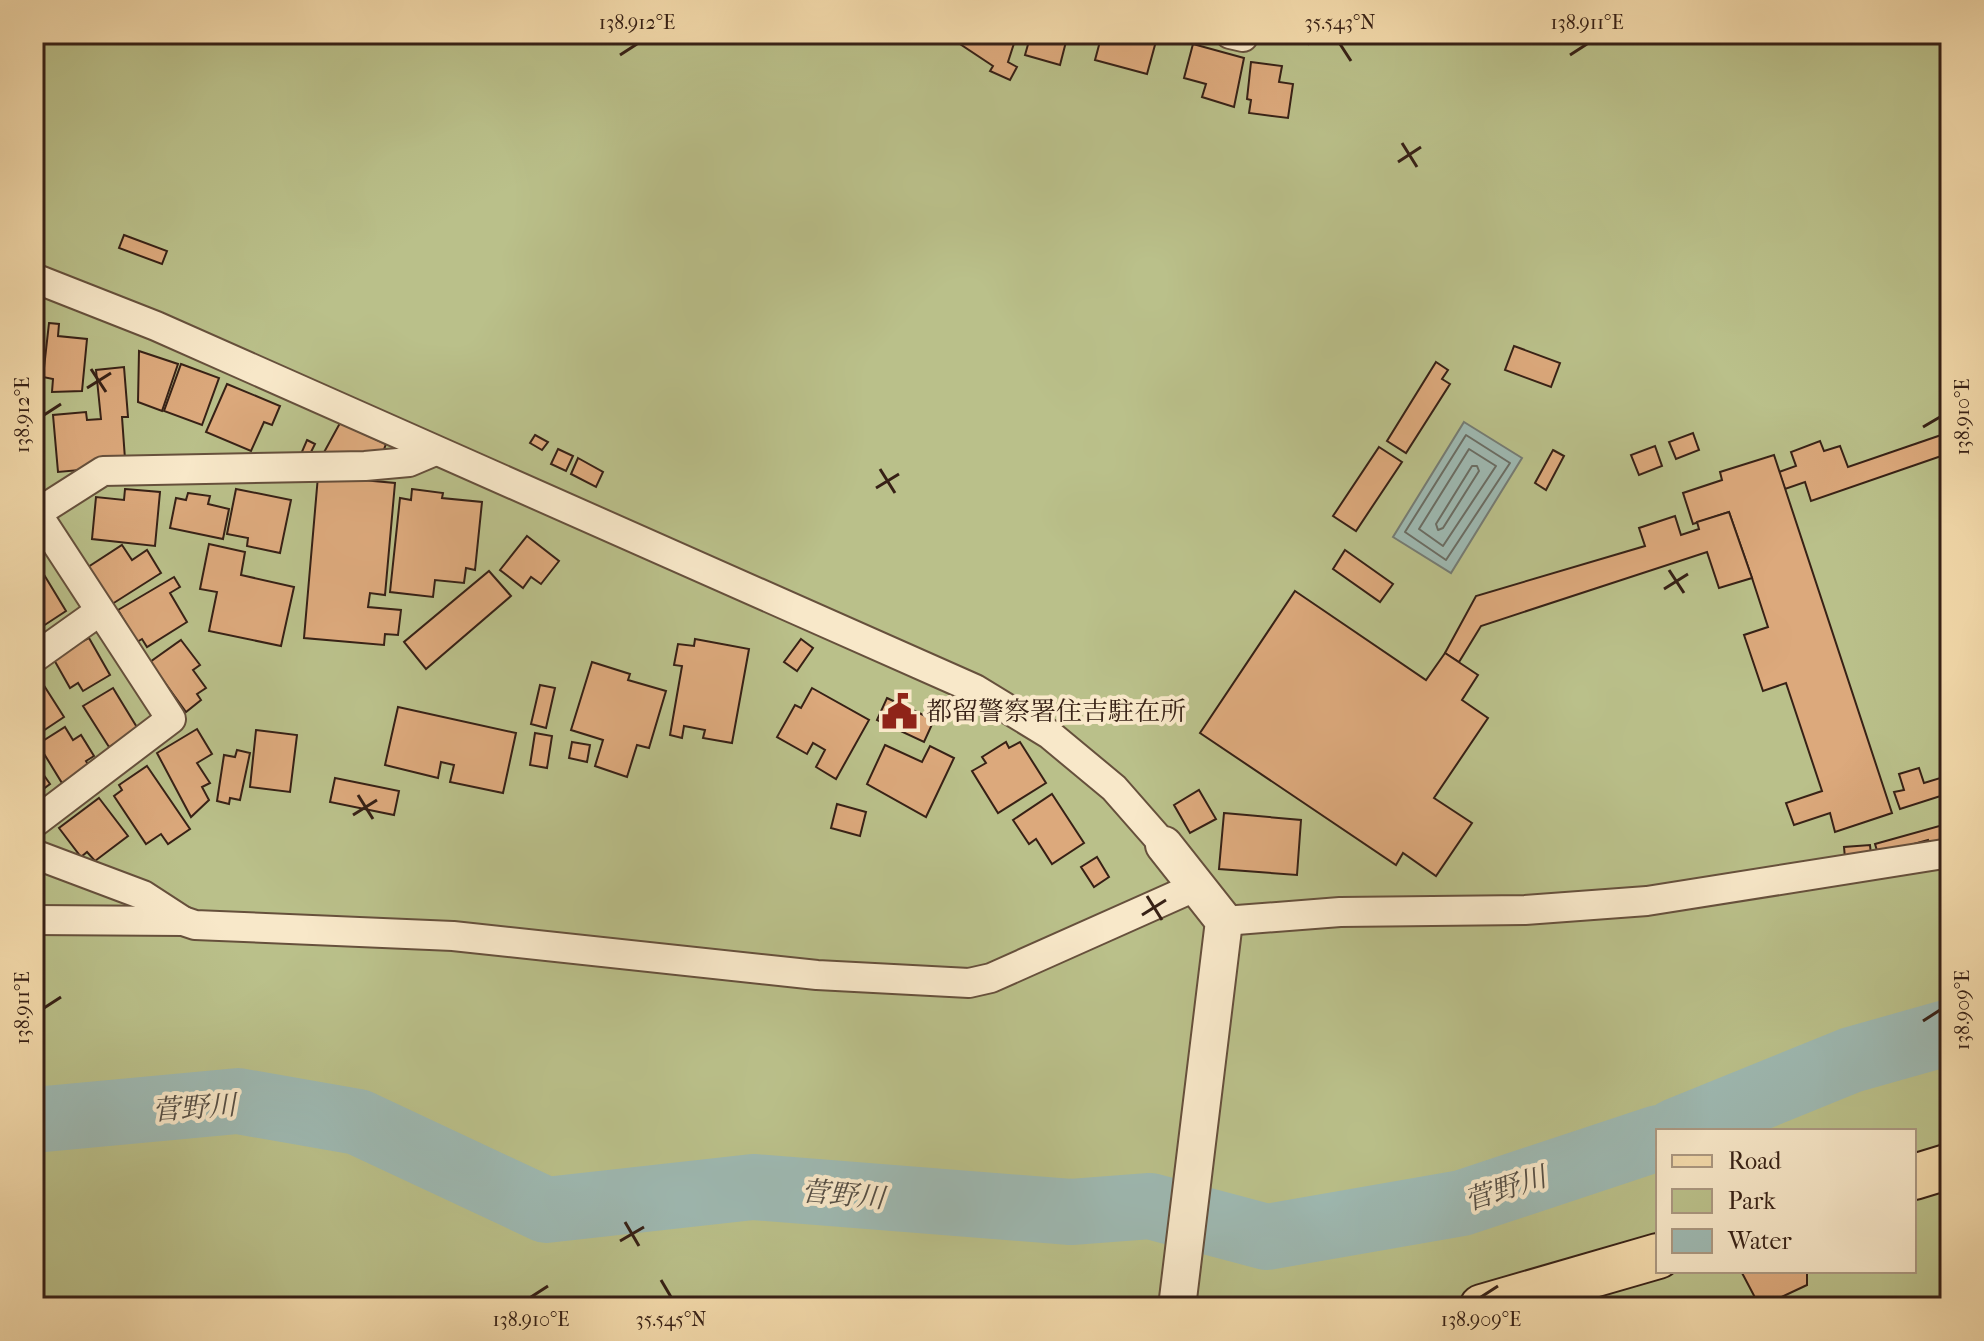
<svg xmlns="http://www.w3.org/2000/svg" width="1984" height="1341" font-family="'IM FELL French Canon','Noto Serif JP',serif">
	<rect width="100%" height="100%" fill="#f4dbac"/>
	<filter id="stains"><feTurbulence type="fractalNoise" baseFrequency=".0025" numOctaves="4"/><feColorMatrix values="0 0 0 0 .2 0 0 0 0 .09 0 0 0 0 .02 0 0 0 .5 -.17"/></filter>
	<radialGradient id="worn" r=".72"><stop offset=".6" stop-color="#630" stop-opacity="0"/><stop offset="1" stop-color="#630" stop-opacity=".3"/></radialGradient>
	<path fill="#bac08a" stroke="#787050" stroke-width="2" fill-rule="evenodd" d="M34,34H1950V1307H34ZM1658,1131H1914V1271H1658Z"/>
	<path fill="#9eb9b2" stroke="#757c74" stroke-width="2" d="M1464,422L1522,458L1451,573L1393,537Z"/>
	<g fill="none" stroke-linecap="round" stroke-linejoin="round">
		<g stroke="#6a6d64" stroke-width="2">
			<path d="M1466,435L1510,463L1446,560L1405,532Z"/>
			<path d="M1469,449L1496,466L1443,546L1419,529Z"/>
			<path d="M1472,466H1477L1479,471L1443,528L1438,530L1436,524Z"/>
		</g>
		<g stroke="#9eb9b2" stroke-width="66">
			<path d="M34,1120L238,1101L358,1122L546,1210L753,1187L1071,1212L1150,1206L1267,1237L1462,1203L1658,1138"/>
			<path d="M1676,1131L1851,1060L1950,1032"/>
		</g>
	</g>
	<g fill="#dca97c" stroke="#372116" stroke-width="2">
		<path d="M959,34H1017L1008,62L1017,67L1010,80L990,71L993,66L957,42Z"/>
		<path d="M1031,34H1068L1060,65L1025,55Z"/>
		<path d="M1102,34H1158L1147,74L1095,60Z"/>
		<path d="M1272,34H1310L1308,44Z"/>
		<path d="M1193,44L1244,58L1234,107L1202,97L1206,84L1184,78Z"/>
		<path d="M1251,62L1282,66L1279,82L1293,84L1288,118L1249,113L1251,100L1247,99Z"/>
		<path d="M124,235L167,251L162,264L119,248Z"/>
		<path d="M49,323L59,324L58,336L87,339L82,391L52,392L53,379L43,377Z"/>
		<path d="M1514,346L1560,363L1551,387L1505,370Z"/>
		<path d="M139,351L178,364L162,411L138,402Z"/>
		<path d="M1436,362L1448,370L1442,379L1450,384L1406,453L1387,441Z"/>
		<path d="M181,364L219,378L202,425L164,411Z"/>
		<path d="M124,367L128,417H122L125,459L91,469L58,472L53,415L86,412L87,420L101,419L96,370Z"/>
		<path d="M227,384L280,406L272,425L264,422L251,451L206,432Z"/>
		<path d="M340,423L386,444L381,457L322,456Z"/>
		<path d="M1950,432V453L1811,501L1805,482L1785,489L1779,472L1796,466L1791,452L1820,441L1824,451L1840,446L1848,467Z"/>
		<path d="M1693,433L1699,450L1676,459L1669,442Z"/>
		<path d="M535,435L548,442L542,450L530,443Z"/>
		<path d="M307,440L315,444L308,458L301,454Z"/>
		<path d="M1655,446L1662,466L1639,475L1631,455Z"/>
		<path d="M1379,447L1402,462L1356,531L1333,516Z"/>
		<path d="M558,449L573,456L566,471L551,464Z"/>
		<path d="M1553,450L1564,456L1546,490L1535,483Z"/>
		<path d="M1774,455L1892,813L1835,832L1830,813L1794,825L1786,803L1822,791L1786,683L1763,691L1744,635L1768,627L1752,578L1729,512L1693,524L1683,493L1722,480L1720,472Z"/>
		<path d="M578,458L603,472L596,487L571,474Z"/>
		<path d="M318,476L395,483L385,595L370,593L368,607L401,610L398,635L385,634L384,645L304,638Z"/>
		<path d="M125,489L160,492L155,546L92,539L96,497L124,500Z"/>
		<path d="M236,489L291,500L280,553L247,546L248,538L227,534Z"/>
		<path d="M412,489L443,493L442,498L482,502L475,570L466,568L464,583L435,580L433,597L390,592L400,498L411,500Z"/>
		<path d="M188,493L210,496L208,504L229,509L223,539L170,528L176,498L186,500Z"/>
		<path d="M1729,512L1752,578L1719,588L1707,552L1481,626L1459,662L1445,653L1476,596L1645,546L1639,528L1675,516L1681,535L1699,529L1697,522Z"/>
		<path d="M527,536L559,561L541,584L531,577L523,588L500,570Z"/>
		<path d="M209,544L245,552L241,575L294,587L281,646L209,631L217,592L200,589Z"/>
		<path d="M122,545L132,560L147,550L161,573L109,606L85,569Z"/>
		<path d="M1345,550L1393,584L1380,602L1333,569Z"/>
		<path d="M489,571L511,596L426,669L404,642Z"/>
		<path d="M43,573L66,611L34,632V579Z"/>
		<path d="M174,577L180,587L170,593L187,622L147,647L142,639L137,642L118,610Z"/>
		<path d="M1295,591L1426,680L1445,653L1478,675L1462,700L1488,718L1434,798L1472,823L1436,876L1403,853L1396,865L1200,733Z"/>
		<path d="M89,638L110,675L83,691L78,683L70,688L53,658Z"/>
		<path d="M695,639L749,649L732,743L703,738L705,730L684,726L682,738L670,735L682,666L674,665L678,644L694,646Z"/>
		<path d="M801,639L813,648L797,671L784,662Z"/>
		<path d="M181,640L200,665L193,670L206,688L197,694L201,700L186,712L150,662Z"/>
		<path d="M592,662L630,674L628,680L666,691L649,748L637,745L627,777L595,766L603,740L571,730Z"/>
		<path d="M36,673L64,717L34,737V674Z"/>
		<path d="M540,685L555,688L546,728L531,724Z"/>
		<path d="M113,688L138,729L109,747L83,706Z"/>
		<path d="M812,688L869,720L836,779L816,767L825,750L813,743L807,754L777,737L795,705L801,708Z"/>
		<path d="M887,698L934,720L924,742L877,720Z"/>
		<path d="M398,707L516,733L503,793L450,782L454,765L441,762L438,778L385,765Z"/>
		<path d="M65,727L73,740L81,735L94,756L86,761L89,766L62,783L38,744Z"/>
		<path d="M197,729L212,754L197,763L210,783L202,787L209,800L191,817L157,753Z"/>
		<path d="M256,730L297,735L290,792L250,787Z"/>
		<path d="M535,733L552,736L547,768L530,765Z"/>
		<path d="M572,742L590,745L587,762L569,758Z"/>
		<path d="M1006,742L1009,748L1020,742L1046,783L998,813L972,771L986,763L982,757Z"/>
		<path d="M885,745L922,762L930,746L954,758L926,817L867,784Z"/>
		<path d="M237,750L250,753L240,800L230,798L229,804L217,801L224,755L235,757Z"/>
		<path d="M34,761L50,784L34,796Z"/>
		<path d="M147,766L190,829L168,844L161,834L146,844L114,796L122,790L119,785Z"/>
		<path d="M1919,768L1924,783L1950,775V793L1900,809L1894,792L1904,790L1899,774Z"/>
		<path d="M335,778L399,791L394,815L330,802Z"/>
		<path d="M1199,790L1216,819L1190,833L1174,805Z"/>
		<path d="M1052,794L1084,843L1052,864L1036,839L1029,844L1013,820Z"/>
		<path d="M99,798L128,836L95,861L87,852L81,857L59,828Z"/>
		<path d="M837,804L866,812L860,836L831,828Z"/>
		<path d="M1224,813L1301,820L1297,875L1219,869Z"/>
		<path d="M1950,823V842L1930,847L1928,840L1878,854L1875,844Z"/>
		<path d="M1870,845L1871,855L1845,858L1844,847Z"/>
		<path d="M1097,857L1109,877L1094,887L1081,867Z"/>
		<path d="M1741,1271H1807V1285L1760,1307Z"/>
	</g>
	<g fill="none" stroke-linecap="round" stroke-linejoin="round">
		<defs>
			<g id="minor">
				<path d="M1230,34L1243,37L1244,34"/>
				<path d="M34,278L156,326L975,689L1049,734L1114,788L1164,845"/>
				<path d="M34,509L171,719L34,823"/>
				<path d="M37,513L103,471L365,466L409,462L435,451"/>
				<path d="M34,658L100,611"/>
				<path d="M34,854L143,895L183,921"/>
				<path d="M34,920L183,921L195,925L453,936L817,975L969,983L991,978L1195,887"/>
				<path d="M1224,921L1340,912L1525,910L1647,901L1950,853"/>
			</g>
			<path id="tertiary" d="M1164,845L1224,921L1177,1307"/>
			<g id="primary">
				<path d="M1914,1177L1950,1166"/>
				<path d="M1482,1307L1658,1256"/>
			</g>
		</defs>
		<use href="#minor" stroke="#66503c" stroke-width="32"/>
		<use href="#tertiary" stroke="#66503c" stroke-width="40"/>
		<use href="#primary" stroke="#372116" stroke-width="48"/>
		<use href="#minor" stroke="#f8e8c9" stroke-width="28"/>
		<use href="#tertiary" stroke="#f8e8c9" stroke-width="36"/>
		<use href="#primary" stroke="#f4dbac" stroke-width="44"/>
	</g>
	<path fill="none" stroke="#372116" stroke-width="3" d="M1340,44L1351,61M620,55L637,44M1570,55L1587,44M1402,143L1417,167M1398,162L1421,147M91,369L106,392M87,388L111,373M44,415L61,404M1923,427L1940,417M880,469L895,493M876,488L899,474M1669,570L1684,593M1664,589L1688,574M358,795L373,819M353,815L377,800M1147,896L1162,920M1142,915L1166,900M44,1008L61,997M1923,1021L1940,1010M625,1222L639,1246M620,1241L644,1227M661,1280L671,1297M531,1297L548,1286M1481,1297L1498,1286"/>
	<defs>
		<symbol id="civic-bare" viewBox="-9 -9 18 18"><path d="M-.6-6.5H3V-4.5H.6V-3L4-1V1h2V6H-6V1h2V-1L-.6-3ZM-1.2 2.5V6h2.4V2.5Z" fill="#8f2418" stroke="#f8e8c9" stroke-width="2.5" paint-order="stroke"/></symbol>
	</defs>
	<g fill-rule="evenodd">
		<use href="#civic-bare" x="874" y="686" width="51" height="51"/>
	</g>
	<g text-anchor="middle" stroke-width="8" stroke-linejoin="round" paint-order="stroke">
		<g font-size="26" fill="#372116" stroke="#f8e8c9" text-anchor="start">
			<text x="926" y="720">都留警察署住吉駐在所</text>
		</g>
		<g font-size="28" font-style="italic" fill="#564f45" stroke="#f8e8c9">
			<text transform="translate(194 1107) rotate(-4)" y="10">菅野川</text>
			<text transform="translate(1505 1188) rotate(-18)" y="10">菅野川</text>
			<text transform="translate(843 1194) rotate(5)" y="10">菅野川</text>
		</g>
	</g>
	<rect width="1984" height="1341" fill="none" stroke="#f4dbac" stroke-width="88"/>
	<rect x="1656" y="1129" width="260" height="144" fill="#f8e8c9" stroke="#ab9881" stroke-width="2"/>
	<rect x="1672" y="1155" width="40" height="12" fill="#f4dbac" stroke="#ab9881" stroke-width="2"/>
	<text x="1728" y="1169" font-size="24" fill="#372116">Road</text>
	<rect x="1672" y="1189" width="40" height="24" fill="#bac08a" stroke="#ab9881" stroke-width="2"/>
	<text x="1728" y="1209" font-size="24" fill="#372116">Park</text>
	<rect x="1672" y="1229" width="40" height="24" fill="#9eb9b2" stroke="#ab9881" stroke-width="2"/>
	<text x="1728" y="1249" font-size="24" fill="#372116">Water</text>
	<rect x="44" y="44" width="1896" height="1253" fill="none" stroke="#372116" stroke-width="3"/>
	<g font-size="20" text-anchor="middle" fill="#372116">
		<text x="637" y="29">138.912°E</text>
		<text x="1340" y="29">35.543°N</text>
		<text x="1587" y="29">138.911°E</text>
		<text transform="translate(22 415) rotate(-90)" y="7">138.912°E</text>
		<text transform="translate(1962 417) rotate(-90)" y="7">138.910°E</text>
		<text transform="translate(22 1008) rotate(-90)" y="7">138.911°E</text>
		<text transform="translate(1962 1010) rotate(-90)" y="7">138.909°E</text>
		<text x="531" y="1326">138.910°E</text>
		<text x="671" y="1326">35.545°N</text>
		<text x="1481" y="1326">138.909°E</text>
	</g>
	<rect width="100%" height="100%" filter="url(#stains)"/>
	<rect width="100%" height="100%" fill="url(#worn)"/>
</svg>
